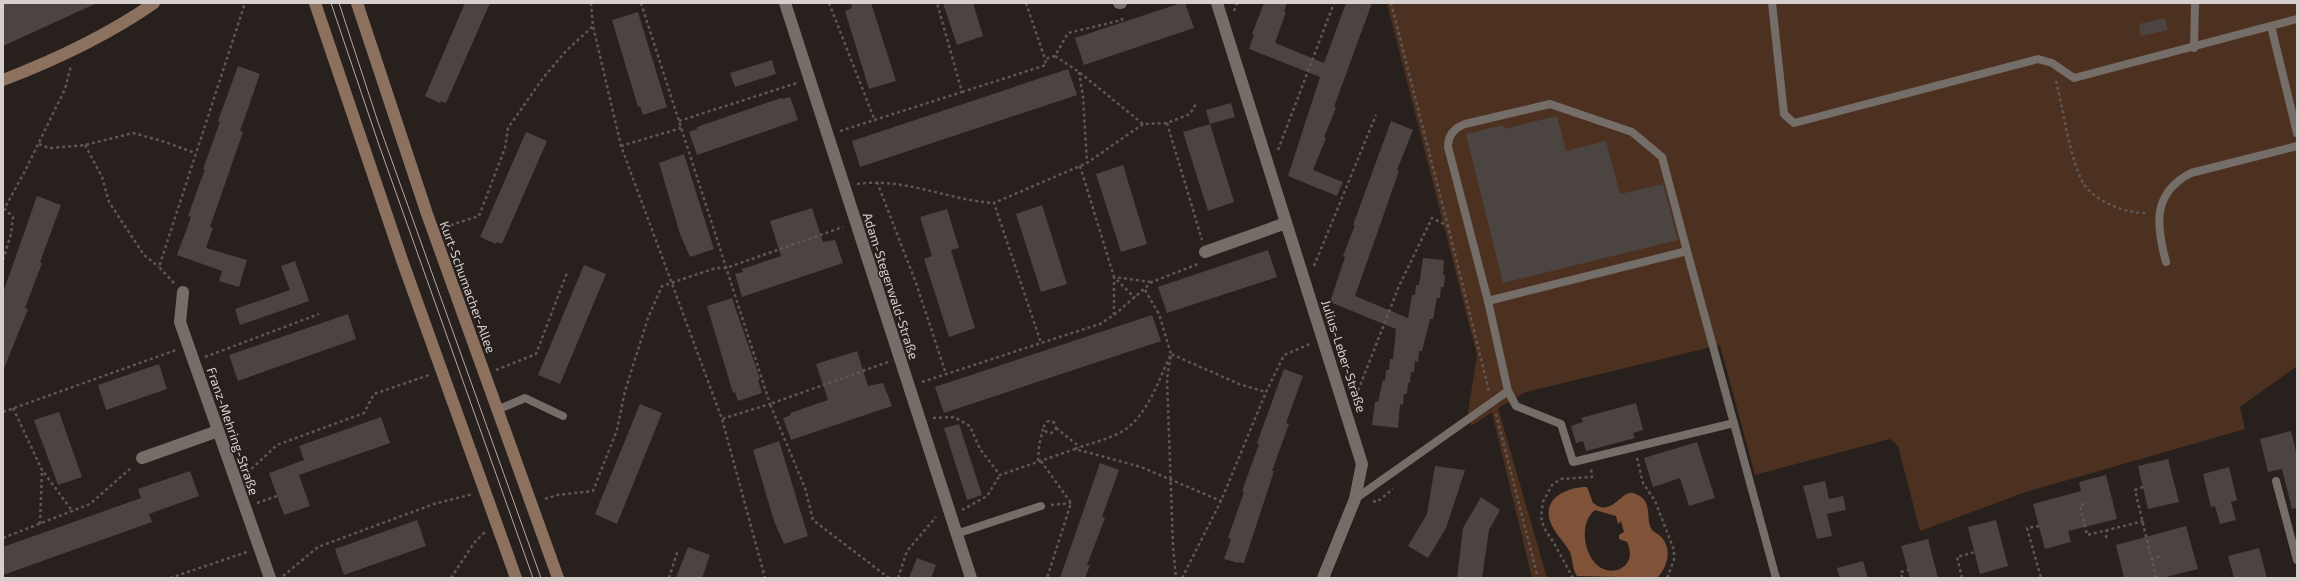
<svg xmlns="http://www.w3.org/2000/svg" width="2300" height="581" font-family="'Exo 2',sans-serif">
	<rect width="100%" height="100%" fill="#27201d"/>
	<path fill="#4d3120" d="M1387,3H2297V366L2240,407L2245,429L2026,492L1920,531L1898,446L1890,439L1755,475L1720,345L1526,392L1498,408L1547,578H1532L1492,412L1471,426L1468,412L1477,355Z"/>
	<path fill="#805339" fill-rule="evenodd" d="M1587,487L1593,503C1612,518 1621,490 1633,493C1653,499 1646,515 1650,526C1652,533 1659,533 1663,539C1672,551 1667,568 1657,578L1577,576C1572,569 1573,560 1570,552C1564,541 1554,533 1550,521C1542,497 1569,487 1587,487ZM1595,510L1616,516L1618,524L1621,521L1624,532L1619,535V539L1627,542C1632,553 1631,563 1620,569C1589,581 1573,527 1595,510Z"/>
	<g fill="#4b4440">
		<path d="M3,3H97L3,46Z"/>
		<path d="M465,3H490L446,103L441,101L440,103L425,96Z"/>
		<path d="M851,3H871L896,81L869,89L845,11L852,8Z"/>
		<path d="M943,3H973L983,36L957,45Z"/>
		<path d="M1181,3H1185L1194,28L1084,65L1075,38Z"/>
		<path d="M1264,3H1287L1284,11L1286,12L1275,43L1324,63L1346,3H1372L1334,107L1336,108L1324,137L1326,138L1313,170L1343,182L1337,196L1288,176L1320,77L1249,49L1254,35L1252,34Z"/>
		<path d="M638,12L667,107L643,115L640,106L638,107L612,20Z"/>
		<path d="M2165,18L2168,30L2141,36L2139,24Z"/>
		<path d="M772,60L776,74L735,87L730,73Z"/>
		<path d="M238,66L260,74L240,131L243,132L210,227L213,228L206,248L247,260L239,287L219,281L222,271L177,255L191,217L188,216L205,169H203L220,122L218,121Z"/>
		<path d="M1068,69L1077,95L860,167L852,141Z"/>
		<path d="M790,97L798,120L697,155L689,132L697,129V127L781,98L782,99Z"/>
		<path d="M1231,103L1235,117L1210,124L1206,110Z"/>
		<path d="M1557,116L1566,151L1606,141L1620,194L1663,184L1678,240L1503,283L1466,134L1503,125L1504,129Z"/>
		<path d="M1391,121L1413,130L1397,170L1399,171L1355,296L1408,318L1412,295H1415L1416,285H1419L1423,258L1444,260L1443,275H1445L1444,287H1441L1440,298H1437L1433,319H1430L1422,351H1419L1418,362L1415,361L1414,372H1411L1410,383H1408L1407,394H1404L1403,405L1400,404L1398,428L1372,425L1375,402H1378L1383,380L1385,381L1386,370H1389L1390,359H1393L1396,329L1330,302L1345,257L1343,256L1355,225H1353Z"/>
		<path d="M1210,124L1234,202L1208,211L1183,132Z"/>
		<path d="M526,132L547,141L502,244L497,242L496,244L480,237Z"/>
		<path d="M684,154L714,249L690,257L680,234L659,163Z"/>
		<path d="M1123,165L1147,244L1121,252L1096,174Z"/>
		<path d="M37,196L61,205L40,262L42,263L25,308L28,309L3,371V293Z"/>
		<path d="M1042,205L1067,284L1041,292L1016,214Z"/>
		<path d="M812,208L823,242L835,240L843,263L742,297L735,274L743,272L742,269L781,256L770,221Z"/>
		<path d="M947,209L959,248L951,250L975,328L949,337L924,259L932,256L920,217Z"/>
		<path d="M1268,250L1277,277L1167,313L1158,287Z"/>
		<path d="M295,261L309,301L240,325L235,309L290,290L281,266Z"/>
		<path d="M584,265L606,274L560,384L538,375Z"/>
		<path d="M732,298L760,379L758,380L762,393L738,401L735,392L733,393L707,306Z"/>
		<path d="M348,314L356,339L238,381L229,355Z"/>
		<path d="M1152,315L1161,341L944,413L935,387Z"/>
		<path d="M857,351L868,386L883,383L892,406L791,440L783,418L791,415L790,413L828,400L816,364Z"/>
		<path d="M159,364L167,389L106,410L98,385Z"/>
		<path d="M1284,369L1303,376L1286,423L1289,424L1272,471H1274L1244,563L1239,562L1238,563L1224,559L1231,539L1228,538L1244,492L1242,491L1259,444L1257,443Z"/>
		<path d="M1636,403L1643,430L1633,433L1635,438L1586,451L1583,441L1576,443L1571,426L1583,422L1581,418Z"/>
		<path d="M640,404L662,413L617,524L595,514Z"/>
		<path d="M59,412L82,477L58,485L34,420Z"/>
		<path d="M381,417L390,443L299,475L310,506L284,515L269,473L304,460L299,446Z"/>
		<path d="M959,424L982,495L967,500L944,428Z"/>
		<path d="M2291,431L2297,456V508L2292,509L2282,469L2268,472L2260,439Z"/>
		<path d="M779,441L808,536L784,544L774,521L753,450Z"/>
		<path d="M1697,442L1715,498L1689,506L1680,478L1653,487L1644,458Z"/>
		<path d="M2168,459L2179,502L2148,509L2138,466Z"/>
		<path d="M1100,463L1119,470L1102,517L1105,518L1087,565H1090L1085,578H1060Z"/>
		<path d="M1435,466L1465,470L1446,528L1428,558L1408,546L1427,514Z"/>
		<path d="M2229,467L2237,500L2231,502L2236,520L2220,524L2215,506L2211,507L2203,474Z"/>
		<path d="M190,471L199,496L149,514L152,522L3,575V547L141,498L138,489Z"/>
		<path d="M2106,475L2117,519L2068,531L2071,542L2045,549L2033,504L2081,491L2079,482Z"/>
		<path d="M1825,481L1829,499L1843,496L1846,510L1827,514L1832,536L1817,539L1803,486Z"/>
		<path d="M1481,497L1500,510L1489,530L1482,578H1457L1463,528Z"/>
		<path d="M417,520L426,546L344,575L335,549Z"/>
		<path d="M1996,520L2008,566L1980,574L1968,527Z"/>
		<path d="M2186,526L2198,569L2162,578H2124L2116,545Z"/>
		<path d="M1928,539L1938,578H1910L1901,546Z"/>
		<path d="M688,547L710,555L702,578H676Z"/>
		<path d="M2259,548L2267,578H2234L2228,556Z"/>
		<path d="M917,558L936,565L931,578H909Z"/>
		<path d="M1863,561L1868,578H1840L1837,568Z"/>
	</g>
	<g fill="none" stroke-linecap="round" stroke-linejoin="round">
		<g stroke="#5e5755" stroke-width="2.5" stroke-dasharray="3 3" stroke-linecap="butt">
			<path d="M591,3L593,26L621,146L722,419L765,578"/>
			<path d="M641,3L770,404L722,419"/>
			<path d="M829,3L875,121"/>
			<path d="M1026,3L1045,59"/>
			<path d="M1391,3L1448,226"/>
			<path d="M1234,11L1237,3"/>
			<path d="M1055,56L1079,72L1143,124L1167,123L1190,114L1197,102"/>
			<path d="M1079,72L1083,96L1087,163"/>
			<path d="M2056,81C2064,113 2068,149 2081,179C2091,201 2126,214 2148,213"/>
			<path d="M962,92L1046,65L1045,59L1055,56L1068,33L1122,20V16"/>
			<path d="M679,121L797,83"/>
			<path d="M1167,123L1202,240"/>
			<path d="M1143,124L1087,163L994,203L1041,343L1100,324L1114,315L1152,282L1198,264"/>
			<path d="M840,131L962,92L937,3"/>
			<path d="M39,144L49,148L85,145L133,133L162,141L195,153"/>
			<path d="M85,145L102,177L109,202L144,255L159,267"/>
			<path d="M621,146L681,128"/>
			<path d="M1278,150L1334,3"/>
			<path d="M1080,166L1114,277L1135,298"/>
			<path d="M877,182L916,283L946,374"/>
			<path d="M857,184C905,177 946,200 994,203"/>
			<path d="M3,211L25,171L65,89L71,66"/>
			<path d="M445,227L479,216L505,148L508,128L543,78L566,51L593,26"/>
			<path d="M3,260L11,234L13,217L5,209"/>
			<path d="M1314,266L1376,115"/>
			<path d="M174,283L159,267L245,3"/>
			<path d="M1145,290L1159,314L1171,354L1167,379L1173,546L1176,578"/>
			<path d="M1114,315V277L1151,282"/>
			<path d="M205,357L319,314"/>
			<path d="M888,362L770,404L805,488L813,520L889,578"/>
			<path d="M496,370L536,354L567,273"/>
			<path d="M922,382L1041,343"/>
			<path d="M1356,396L1399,286L1432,218L1448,226L1489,391"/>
			<path d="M13,408L42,470L73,512"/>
			<path d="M3,412L176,350"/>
			<path d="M1496,414L1538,578"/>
			<path d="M933,418L954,417L970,426L980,449L1000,475L1075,449L1141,467L1221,501"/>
			<circle cx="1050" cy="427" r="6"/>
			<path d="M1056,428L1080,447"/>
			<path d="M1075,449C1090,443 1107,440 1121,432C1147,418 1159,379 1171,354L1239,384L1266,392"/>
			<path d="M1637,458L1643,483L1655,501L1674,550V560L1667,578"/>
			<path d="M1038,461L1039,446L1043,429"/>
			<path d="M1041,461L1071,503L1047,578"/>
			<path d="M247,473L277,445L364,413L374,394L429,375"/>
			<path d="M2143,487L2135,490L2156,578"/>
			<path d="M545,499L557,495L593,491L617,430L625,391L648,318L662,286L716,268H726L843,227"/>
			<path d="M1373,501L1377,502L1393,489"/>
			<path d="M257,503L277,496"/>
			<path d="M2084,504L2080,505L2087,535L2144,521"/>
			<path d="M1051,505L1071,503"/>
			<path d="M962,510L987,496L1000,475"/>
			<path d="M40,524L42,471"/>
			<path d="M2039,526L2027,528L2041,578"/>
			<path d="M3,538L90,504L132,467"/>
			<path d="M2106,538L2107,530"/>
			<path d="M2151,559L2161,556"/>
			<path d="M283,576L318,547L434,504L473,494"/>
			<path d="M170,578L247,552"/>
			<path d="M451,578L474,543L485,532"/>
			<path d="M669,578L678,550"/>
			<path d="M898,578L907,551L936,517"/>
			<path d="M1182,578L1221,501L1266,392L1284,355L1310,344"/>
			<path d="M1573,578L1554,543L1544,528L1541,517L1543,502L1552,485L1561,479L1592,477L1591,469"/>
			<path d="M1902,578L1901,572L1908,570"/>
			<path d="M1962,578L1957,557L1975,552"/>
		</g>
		<g stroke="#746d68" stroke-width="8">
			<path d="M1772,3L1784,114L1794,123L2038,59L2052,63L2074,78L2297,19"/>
			<path d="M2271,26L2297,133"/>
			<path d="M2194,48L2195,3"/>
			<path d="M2166,262C2156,225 2152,193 2191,173L2297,146"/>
			<path d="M1488,301L1448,147C1448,135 1454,128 1465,124L1550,104L1632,132L1662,157L1687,251"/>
			<path d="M1508,391L1516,406L1561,424L1573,462L1734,423"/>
			<path d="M497,410L525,398L563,416"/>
			<path d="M2276,481L2297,560"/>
			<path d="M1355,499L1508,391L1488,301L1687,251L1776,578"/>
			<path d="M956,534L1041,506"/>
		</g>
		<g stroke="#746d68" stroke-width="12">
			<path d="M785,3L971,578"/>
			<path d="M1119,3H1121"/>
			<path d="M1217,3L1362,464L1355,499L1323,578"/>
			<path d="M1205,252L1286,223"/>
			<path d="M183,292L180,322L270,578"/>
			<path d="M142,458L218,431"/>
		</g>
		<g stroke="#8d715f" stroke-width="12">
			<path d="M315,3L402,260L516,578"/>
			<path d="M357,3L427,214L558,578"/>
			<path d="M3,80C55,60 108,35 154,3"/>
		</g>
		<g stroke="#b0aaa8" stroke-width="1">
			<path d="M331,3L379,145L533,578"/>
			<path d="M339,3L378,122L541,578"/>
		</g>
	</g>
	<g text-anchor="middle" stroke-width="3" stroke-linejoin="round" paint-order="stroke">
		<g font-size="13" fill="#d5d0ce" stroke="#27201d">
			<text transform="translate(891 286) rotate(72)" y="5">Adam-Stegerwald-Straße</text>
			<text transform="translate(468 287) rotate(70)" y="5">Kurt-Schumacher-Allee</text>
			<text transform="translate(1344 356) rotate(72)" y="5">Julius-Leber-Straße</text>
			<text transform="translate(233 431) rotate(71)" y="5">Franz-Mehring-Straße</text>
		</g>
	</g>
	<rect width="2300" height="581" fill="none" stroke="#d5d0ce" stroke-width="8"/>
</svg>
